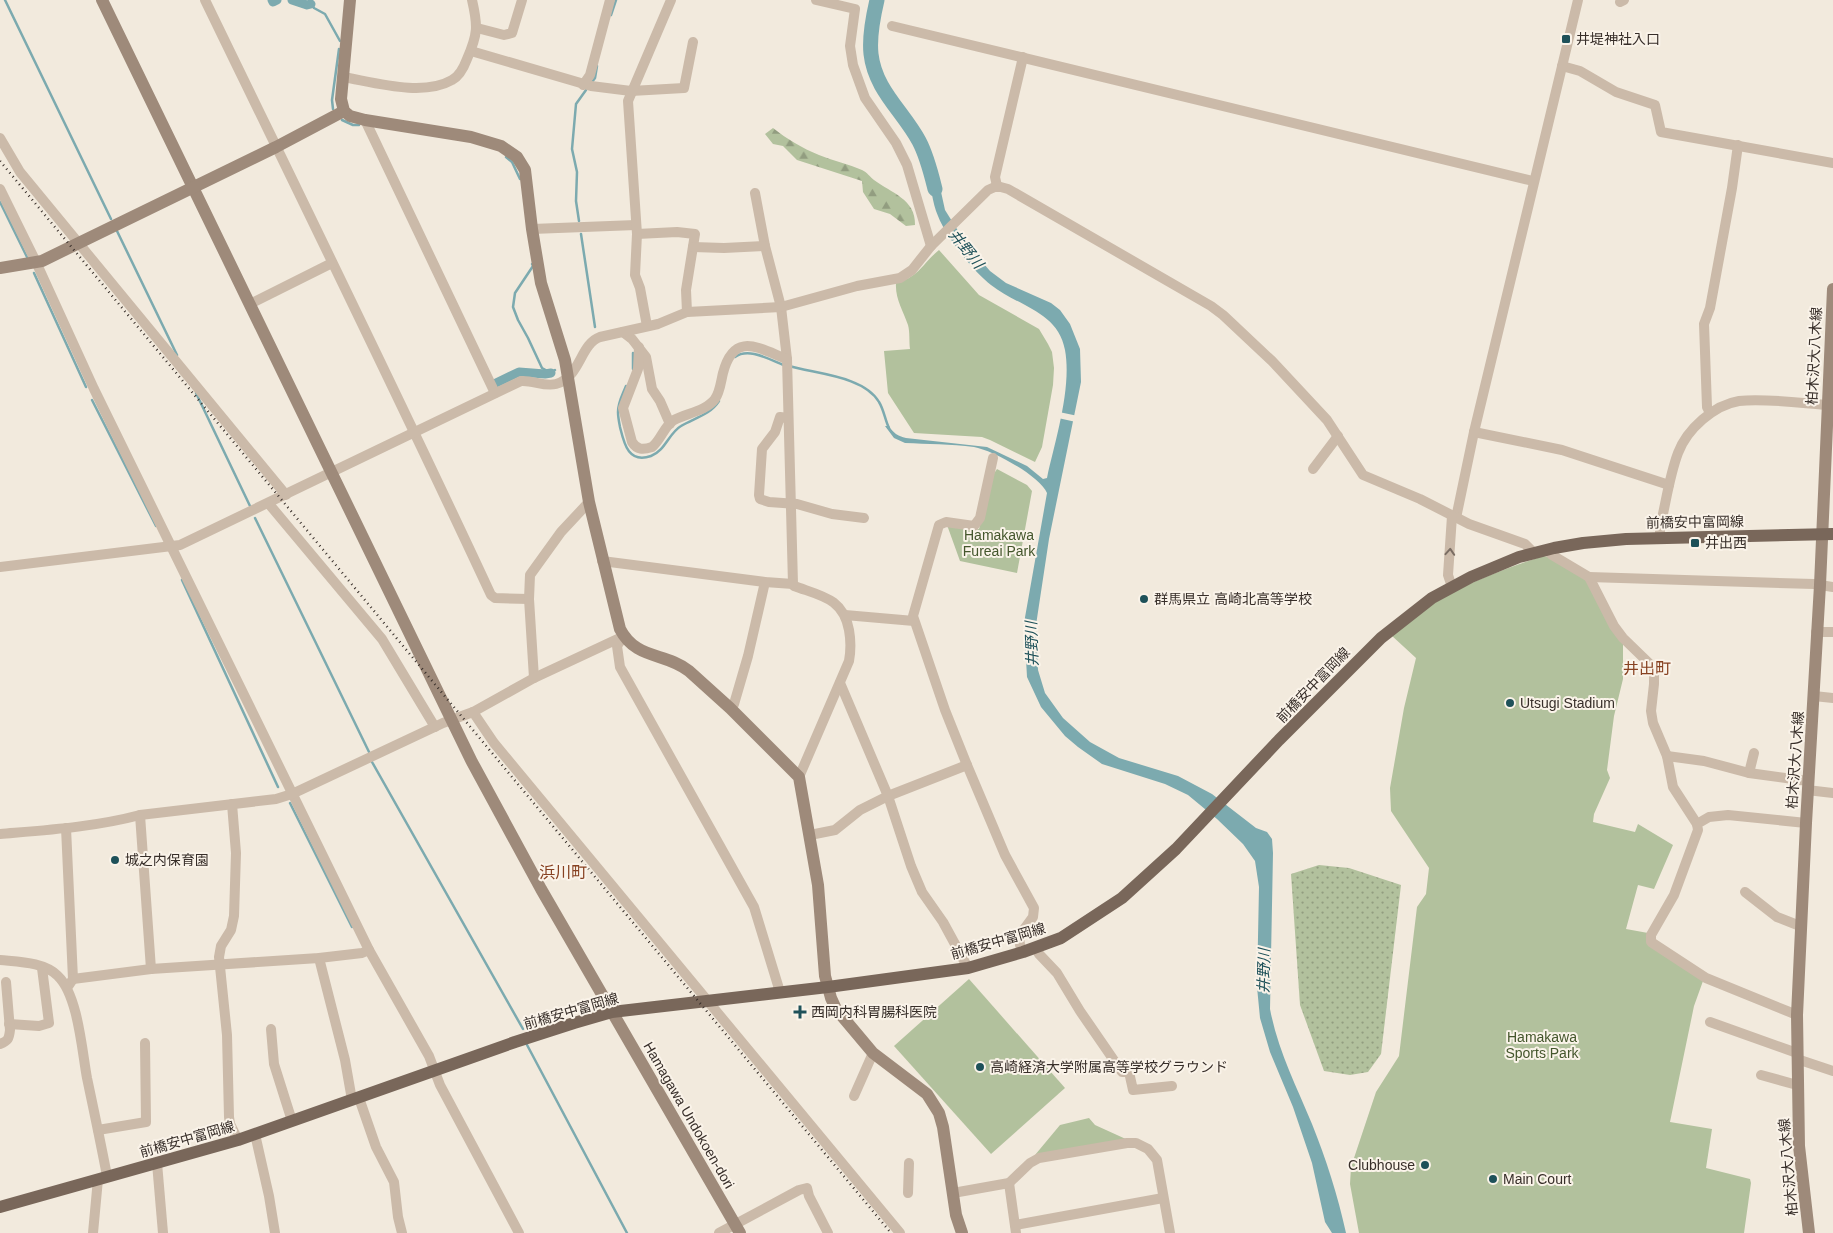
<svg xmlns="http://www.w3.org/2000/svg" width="1833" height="1233" font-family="Helvetica,'Noto Sans JP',sans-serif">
	<defs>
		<pattern id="grass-dots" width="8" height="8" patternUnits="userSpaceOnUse" patternTransform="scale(1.25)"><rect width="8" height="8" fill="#b2c19d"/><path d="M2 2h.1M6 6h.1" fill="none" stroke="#929d80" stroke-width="1.8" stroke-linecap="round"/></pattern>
		<pattern id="forest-firs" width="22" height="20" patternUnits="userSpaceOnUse" patternTransform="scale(1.25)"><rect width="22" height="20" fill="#b2c19d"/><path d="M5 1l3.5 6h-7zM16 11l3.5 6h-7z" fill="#929d80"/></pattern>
	</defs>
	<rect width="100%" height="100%" fill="#f2eadd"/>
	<path fill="url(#grass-dots)" d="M1319,865L1349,868L1401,885L1381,1054L1368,1072L1350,1075L1324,1071L1300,1005L1291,874Z"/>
	<path fill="url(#forest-firs)" d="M773,128C787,139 802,148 819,155C833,161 849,164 862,170C867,172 870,177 874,180C891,193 916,199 915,225L906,226L890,214L874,209L863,192L862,181L797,160L783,146L773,144L765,134Z"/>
	<g fill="#b2c19d">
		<path d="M939,250L979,295L1039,329L1048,344L1052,352L1054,368L1053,385L1042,447L1035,462L990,440L982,437L914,433L888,393L884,351L910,349C909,342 910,332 908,325C903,310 895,299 896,283C919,277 922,264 939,250Z"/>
		<path d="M997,469L1027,485L1032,491L1017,573L960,561L947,525L974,530L979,529L993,475Z"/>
		<path d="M1543,556L1549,557L1585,578L1623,644V679L1614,716L1607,770L1610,778L1594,814L1593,822L1635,832L1638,824L1673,845L1654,889L1638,885L1626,929L1648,933L1703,981L1694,1006L1670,1122L1712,1129L1706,1168L1750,1179L1751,1183L1744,1233H1359L1350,1184L1351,1167L1376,1092L1399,1056L1417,907L1426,894L1429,868L1391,811L1390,788L1404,708L1416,658L1391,635C1434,595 1489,574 1543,556Z"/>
		<path d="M969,979L1065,1088L991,1154L894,1046Z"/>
		<path d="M1089,1118L1095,1125L1128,1140L1035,1155L1060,1125Z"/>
	</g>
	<path fill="#7caaaf" d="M936,169L945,210L965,242L990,271L1006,283L1051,303L1060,310L1070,324L1080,349L1081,382L1049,539L1036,625L1038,670L1045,693L1063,718L1090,742L1119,758L1178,776L1212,794L1256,828L1267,832L1272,839L1273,853L1270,1009C1278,1051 1296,1085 1312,1124C1326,1159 1338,1196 1346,1233H1332L1325,1222L1312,1163L1293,1107L1270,1052L1260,1018L1257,987L1259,887L1255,861L1243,844L1217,819L1188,795L1165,784L1102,764L1078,747L1065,736L1041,707L1027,677L1024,623L1047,493C1040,476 992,450 974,447C951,444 927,444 905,443L894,438L885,426H889C893,433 898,436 906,438L987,447L1027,466L1043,479L1047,478C1055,441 1072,388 1065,350C1058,311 1017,306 991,285C973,271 946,237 938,216C932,202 931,186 928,171Z"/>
	<path fill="#f2eadd" d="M1059,412L1078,416L1076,422L1058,418Z"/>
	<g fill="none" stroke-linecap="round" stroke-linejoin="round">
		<g stroke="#7caaaf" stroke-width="2.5">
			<path d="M5,0L111,219"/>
			<path d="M309,0L314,8L325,14L340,41"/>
			<path d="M611,15L616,0"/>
			<path d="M592,82L595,78L597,66"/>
			<path d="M333,109L332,100L339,49"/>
			<path d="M342,120L353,125H359"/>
			<path d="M506,157L512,162L520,179"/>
			<path d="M0,202L27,257"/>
			<path d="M579,221L576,201L577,172L572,149L576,104L586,90"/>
			<path d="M117,231L177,355"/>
			<path d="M581,234L595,327"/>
			<path d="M532,264L533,266L515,293L513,307L518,320L528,338L542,368L551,373L555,370"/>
			<path d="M34,273L86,387"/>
			<path d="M735,357C749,347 770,360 784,365"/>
			<path d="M789,366C816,374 864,376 879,402C884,410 885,420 889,428"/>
			<path d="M633,369V353"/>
			<path d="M626,386C623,394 618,402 618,412C618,417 619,422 620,427C624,443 628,464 651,456C665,451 669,433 681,426C694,418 710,415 719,401"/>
			<path d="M196,393L250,506"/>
			<path d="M92,400L156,526"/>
			<path d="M255,518L370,754"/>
			<path d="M182,580L278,787"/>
			<path d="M372,762L523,1029"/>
			<path d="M290,803L352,927"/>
			<path d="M526,1043L627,1233"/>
		</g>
		<g stroke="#7caaaf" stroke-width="9">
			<path d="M272,0L273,2L277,0"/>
			<path d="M292,0L307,5L311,4"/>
			<path d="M494,384L519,372L545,374L551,373"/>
		</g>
		<path stroke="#7caaaf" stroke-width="15" d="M877,0C873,17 869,36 871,54C875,90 903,111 919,141C927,156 931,173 935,189"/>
		<g stroke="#cbbaa9" stroke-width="10">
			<path d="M205,0C301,198 398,395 491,595L495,598L529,599"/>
			<path d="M816,0L855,9L850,46L853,65L865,98L896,143L907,165L931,246"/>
			<path d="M1620,2L1624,0"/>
			<path d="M892,26L1533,181"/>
			<path d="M477,28L504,35L512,33L522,0"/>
			<path d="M471,51L591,86L631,91L684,88L693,42"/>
			<path d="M1562,66L1580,71L1616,92L1655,105L1661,132L1833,163"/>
			<path d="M343,77C373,82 423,97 452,80C460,76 464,67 467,59C478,34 478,26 472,0"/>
			<path d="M583,85L590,75L610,0"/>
			<path d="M365,120L495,393"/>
			<path d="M0,138L20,172L286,495"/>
			<path d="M997,186L995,177L1023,57"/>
			<path d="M0,189L36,262L94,389L369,950L429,1056L440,1085L519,1233"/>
			<path d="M755,193L765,246L781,307L787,359L793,584L794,586C821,596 843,598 849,630C851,641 851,650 849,661L799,777"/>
			<path d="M532,229L636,225"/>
			<path d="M637,234L677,232L695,234L686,290L687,312"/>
			<path d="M693,247L724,248L765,246"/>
			<path d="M250,304L332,263"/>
			<path d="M647,326L640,288L635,275L637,234L628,101L671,0"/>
			<path d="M623,332L632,339L646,357L652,389L660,401L670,424"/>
			<path d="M639,347L638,369L623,408L632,442C637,450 643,450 652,447C661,440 664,426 674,420C687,413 706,411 715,399C720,392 721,381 723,373C734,331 758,348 787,359"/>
			<path d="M1710,413L1707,407L1704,324L1710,308L1732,188L1738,145"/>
			<path d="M788,418L780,417L775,432L762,449L759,495L760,499L769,502L797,504L832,514L864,518"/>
			<path d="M1474,432L1562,450L1669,485"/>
			<path d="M993,458L980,518L974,526L946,522L939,525L913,616L945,710L967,765L1005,855L1034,908L1033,917L1019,936L1020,945L1023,952"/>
			<path d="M1313,469L1338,436"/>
			<path d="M269,504L382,639L435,727"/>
			<path d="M1456,518L1474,432L1578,0"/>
			<path d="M1660,538V527C1666,503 1669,477 1678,453C1687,429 1714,405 1739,401C1765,398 1800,403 1827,405"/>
			<path d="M1547,550L1552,555L1589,577L1614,626L1623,638L1654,668V684L1651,711L1653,723L1667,756L1673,787L1697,824"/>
			<path d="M602,561L765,582L793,584"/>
			<path d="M0,567L180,545L521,381C533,380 544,387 556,384C580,378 580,344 600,337L658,324L687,312L781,307L857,286L900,278L912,270L931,246L988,190L997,186L1008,189L1211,306L1223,315L1272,361L1327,420L1363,475L1420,499L1469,524L1525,544L1534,553"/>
			<path d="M1589,577L1814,584L1833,587"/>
			<path d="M1452,587L1448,575L1452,516"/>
			<path d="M845,615L914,621"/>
			<path d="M1816,632H1833"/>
			<path d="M623,637L617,646L620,667L754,907L780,992"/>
			<path d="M534,678L529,599L530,575L561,532L589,502"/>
			<path d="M840,683L888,796L911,866L922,892L943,922L968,968"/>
			<path d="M1814,696L1833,698"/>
			<path d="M730,708L734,704L748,656L765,582"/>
			<path d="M473,712L494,743L900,1233"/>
			<path d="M1667,756L1704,761L1749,773L1808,781"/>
			<path d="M1749,773L1754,753"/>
			<path d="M1807,790L1833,793"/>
			<path d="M232,804L236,853L234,916L231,930L221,946L219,957L227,1035L229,1117L230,1124L238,1140"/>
			<path d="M140,815L151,969"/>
			<path d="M66,828L73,979L69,985"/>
			<path d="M0,834C47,830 95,827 140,815L276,799L292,794L443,723L473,712L534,678L624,636"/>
			<path d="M810,835L835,830L860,810L888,796L967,765"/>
			<path d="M1745,892L1777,917L1800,926"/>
			<path d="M1035,947L1039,954L1057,973L1080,1011L1122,1072H1129L1133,1090L1172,1086"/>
			<path d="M319,958L345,1060L352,1100"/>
			<path d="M0,960C19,962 44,962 58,976C78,995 82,1051 87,1078C94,1111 101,1144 107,1176"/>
			<path d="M73,979L151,969L319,958L362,953L369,950"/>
			<path d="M1797,1015L1706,978L1651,942V935L1674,895L1698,830L1697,824L1709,817L1728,815L1806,823"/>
			<path d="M1710,1022L1797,1053"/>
			<path d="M9,1024L39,1026L49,1023L42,968"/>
			<path d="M271,1029L274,1064L292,1121"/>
			<path d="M0,1044C8,1041 9,1039 10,1030L6,982"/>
			<path d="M1797,1059L1833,1071"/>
			<path d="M1761,1075L1797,1085"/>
			<path d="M854,1096L873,1053"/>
			<path d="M359,1098L376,1147L394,1182L398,1217L402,1233"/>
			<path d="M98,1130L146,1122L145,1043"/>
			<path d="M255,1134L269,1196L275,1233"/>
			<path d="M157,1163L163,1233"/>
			<path d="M1009,1183L1016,1233"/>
			<path d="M908,1193L909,1163"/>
			<path d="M953,1193L1009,1183L1030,1163L1039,1158L1127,1143H1136L1148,1149L1157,1160L1170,1233"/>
			<path d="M1015,1225L1163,1198"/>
			<path d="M93,1233L98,1179"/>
			<path d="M719,1233L799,1190L807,1188L809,1196L828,1233"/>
		</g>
		<g stroke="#9e8a7a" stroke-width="12">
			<path d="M102,0L472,762L541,889L740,1233"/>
			<path d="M350,0L341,99L344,111L350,116L365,120L471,137L501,146L517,157L525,170L532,229L541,283L565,360L589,502L620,629C636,660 665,652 689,671L730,708L799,777L818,885L825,976L831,998L836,1009L873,1053L927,1094L939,1113L943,1127L956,1215L962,1233"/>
			<path d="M0,268L42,261L276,147L344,111"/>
			<path d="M1809,1233L1799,1146L1797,1015L1806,823L1820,585L1833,289"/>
		</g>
		<path stroke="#79675a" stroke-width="12" d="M0,1207L238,1140L515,1042L574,1023L612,1012L828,987L968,968L1023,952L1061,938L1122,898L1176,849L1279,740L1381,638L1432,598L1471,577L1519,557L1554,548L1583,543L1626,539L1833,534"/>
		<path stroke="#372e29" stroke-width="2.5" stroke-dasharray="1 4" stroke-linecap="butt" d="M0,161L891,1233"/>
	</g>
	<defs><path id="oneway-chevron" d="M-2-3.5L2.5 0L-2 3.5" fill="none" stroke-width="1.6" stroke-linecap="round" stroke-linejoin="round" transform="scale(1.25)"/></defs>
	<use stroke="#7a6d63" href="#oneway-chevron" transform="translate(1450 552) rotate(-86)"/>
	<g fill="#1e5159" stroke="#faf3e9" stroke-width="2">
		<rect x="1561" y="34" width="10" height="10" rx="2.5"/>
		<rect x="1690" y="538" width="10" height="10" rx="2.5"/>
		<circle cx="1144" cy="599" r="5"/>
		<circle cx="1510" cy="703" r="5"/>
		<circle cx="115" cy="860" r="5"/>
		<path d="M797.5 1004.5h5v5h5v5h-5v5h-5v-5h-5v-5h5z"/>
		<circle cx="980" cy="1067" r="5"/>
		<circle cx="1425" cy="1165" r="5"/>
		<circle cx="1493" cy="1179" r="5"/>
	</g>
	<g text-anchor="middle" stroke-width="4" stroke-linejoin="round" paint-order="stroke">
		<g font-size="14" fill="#372e29" stroke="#faf3e9" text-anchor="start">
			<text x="1576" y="44">井堤神社入口</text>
			<text x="1705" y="548">井出西</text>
			<text x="1154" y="604">群馬県立 高崎北高等学校</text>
			<text x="1520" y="708">Utsugi Stadium</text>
			<text x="125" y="865">城之内保育園</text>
			<text x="811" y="1017">西岡内科胃腸科医院</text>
			<text x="990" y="1072">高崎経済大学附属高等学校グラウンド</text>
			<text x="1415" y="1170" text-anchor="end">Clubhouse</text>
			<text x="1503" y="1184">Main Court</text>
		</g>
		<g font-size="14" fill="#372e29" stroke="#faf3e9">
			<text transform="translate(1814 356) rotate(-87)" y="5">柏木沢大八木線</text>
			<text transform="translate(1695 522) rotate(-1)" y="5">前橋安中富岡線</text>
			<text transform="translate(1313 685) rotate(-46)" y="5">前橋安中富岡線</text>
			<text transform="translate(1795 760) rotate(-86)" y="5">柏木沢大八木線</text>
			<text transform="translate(998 941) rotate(-16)" y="5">前橋安中富岡線</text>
			<text transform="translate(571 1011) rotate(-16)" y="5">前橋安中富岡線</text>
			<text transform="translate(689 1115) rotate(60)" y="5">Hamagawa Undokoen-dori</text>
			<text transform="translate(187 1139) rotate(-16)" y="5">前橋安中富岡線</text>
			<text transform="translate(1788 1167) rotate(-95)" y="5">柏木沢大八木線</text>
		</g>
		<g font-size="14" fill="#44562c" stroke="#faf3e9">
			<text x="999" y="540">Hamakawa<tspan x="999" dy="16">Fureai Park</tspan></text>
			<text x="1542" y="1042">Hamakawa<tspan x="1542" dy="16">Sports Park</tspan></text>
		</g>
		<g font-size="15" font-style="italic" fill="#1e5159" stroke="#faf3e9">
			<text transform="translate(966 249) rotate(51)" y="5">井野川</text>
			<text transform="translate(1032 644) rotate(-92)" y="5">井野川</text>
			<text transform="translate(1264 971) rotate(-89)" y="5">井野川</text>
		</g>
		<g font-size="16" fill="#874121" stroke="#faf3e9">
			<text x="1647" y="674">井出町</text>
			<text x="563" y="878">浜川町</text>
		</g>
	</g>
</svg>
